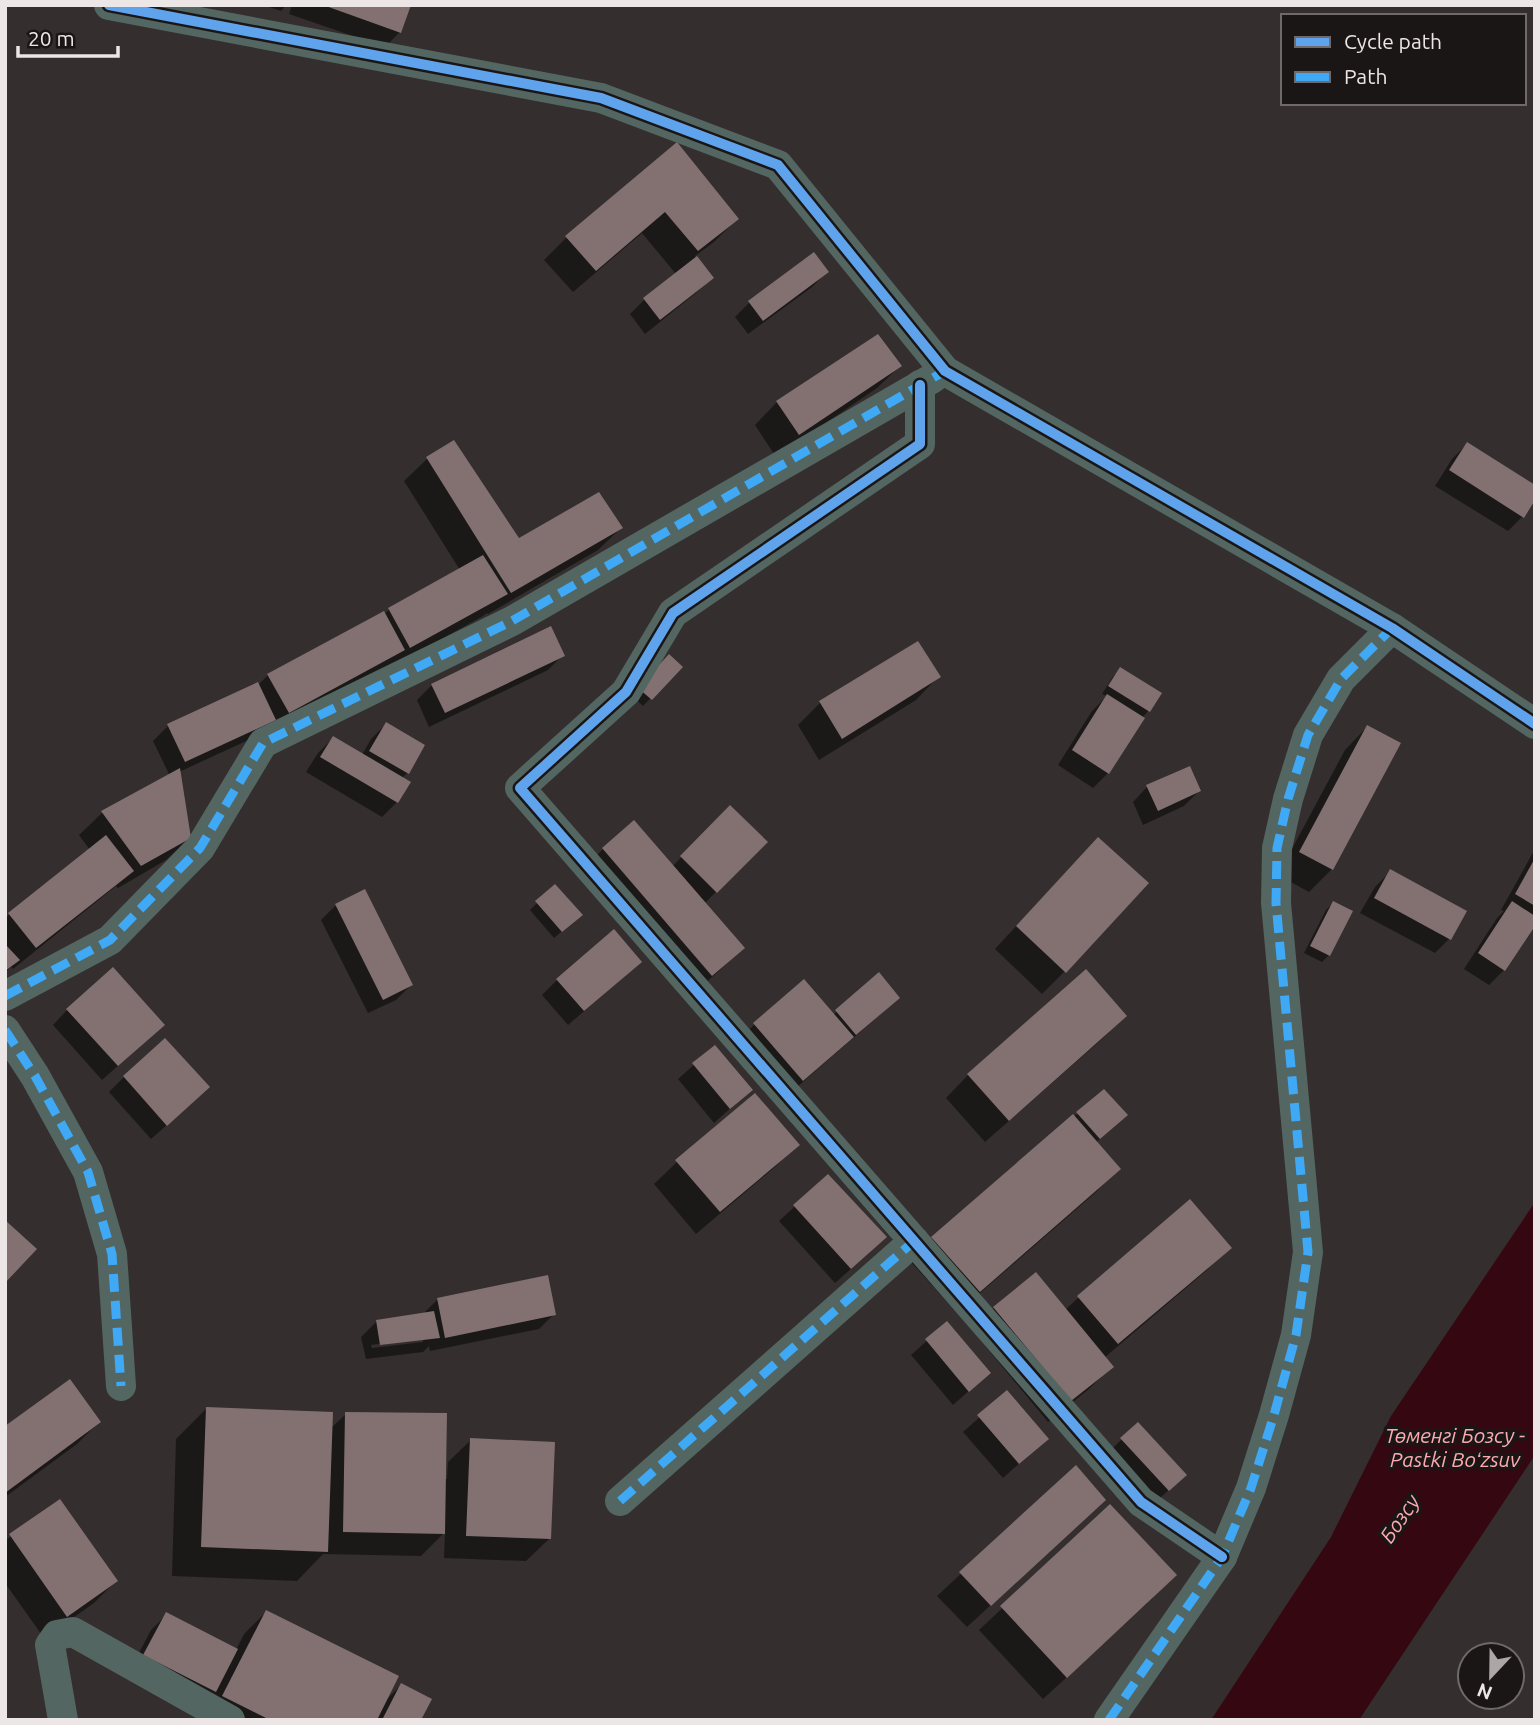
<svg xmlns="http://www.w3.org/2000/svg" width="1540" height="1725" font-family="Ubuntu,sans-serif">
	<rect width="100%" height="100%" fill="#342e2e"/>
	<path fill="#350811" d="M1535,1202V1455L1359,1720H1211L1331,1537L1391,1416Z"/>
	<g fill="#0007" fill-rule="evenodd">
		<path d="M263,5H286L281,11Z"/>
		<path d="M292,5H409L400,32L385,47L289,14Z"/>
		<path d="M677,144L737,219L714,242L695,256L712,277L697,292L645,334L630,314L644,300L676,274L642,233L573,292L544,260L566,238Z"/>
		<path d="M827,272L812,287L748,334L735,317L750,302Z"/>
		<path d="M900,366L877,388L776,457L755,425L777,402Z"/>
		<path d="M453,442L518,541L621,528L598,550L488,614L487,613L483,616L387,669L259,735L179,772L189,838L166,860L118,888L116,886L13,969L11,967L5,972V918L90,850L79,835L102,813L170,776L153,741L168,726L258,685L268,675L383,615L389,610L460,570L404,481L427,459Z"/>
		<path d="M1467,444L1523,516L1508,531L1435,486L1452,459Z"/>
		<path d="M550,628L563,655L548,670L429,727L417,700L432,685Z"/>
		<path d="M680,667L643,706L632,696Z"/>
		<path d="M1120,670L1148,711L1142,718L1108,773L1093,788L1058,765L1092,711L1107,696L1102,694L1113,677Z"/>
		<path d="M938,677L916,700L819,760L798,725L820,703Z"/>
		<path d="M386,724L407,773L401,779L397,802L382,817L306,772L318,753L333,738L362,755L371,739Z"/>
		<path d="M1367,727L1398,743L1332,869L1309,892L1278,875L1345,750Z"/>
		<path d="M1147,787L1199,791L1184,806L1143,825L1133,802Z"/>
		<path d="M730,807L765,842L704,904L742,948L720,970L689,997L581,871L603,849L672,867Z"/>
		<path d="M1535,849V929L1532,927L1504,970L1489,985L1464,969L1497,918L1504,911L1501,910Z"/>
		<path d="M1076,862L1065,971L1042,994L995,949Z"/>
		<path d="M1390,872L1450,938L1435,953L1360,913L1375,887Z"/>
		<path d="M537,903L573,922L554,938L530,910Z"/>
		<path d="M1333,903L1329,955L1322,962L1304,953L1326,910Z"/>
		<path d="M336,905L411,985L396,1000L368,1013L321,920Z"/>
		<path d="M614,932L625,976L568,1025L542,995L557,980Z"/>
		<path d="M878,975L883,1012L780,1102L732,1047L754,1025L833,1015Z"/>
		<path d="M67,1010L147,1040L102,1080L53,1025Z"/>
		<path d="M1125,1016L1102,1039L985,1142L946,1098L968,1075Z"/>
		<path d="M714,1047L751,1090L714,1123L678,1079Z"/>
		<path d="M124,1077L193,1102L151,1139L109,1092Z"/>
		<path d="M1077,1114L1110,1130L1095,1143L1118,1169L1096,1192L957,1313L910,1261L932,1238Z"/>
		<path d="M797,1145L775,1167L696,1234L654,1184L677,1162Z"/>
		<path d="M828,1176L870,1252L835,1283L779,1221Z"/>
		<path d="M1190,1202L1229,1247L1207,1270L1104,1358L1111,1367L1089,1389L1048,1422L972,1330L994,1308L1065,1310L1078,1298Z"/>
		<path d="M437,1300L554,1314L539,1329L430,1351L429,1346L423,1352L366,1359L361,1337L376,1322L422,1315ZM423,1338V1342L372,1348L371,1345Z"/>
		<path d="M947,1323L989,1373L953,1405L911,1355Z"/>
		<path d="M1007,1393L1046,1439L1003,1478L963,1432Z"/>
		<path d="M206,1409L331,1428L346,1414L444,1479H447L448,1462L471,1440L549,1539L526,1561L444,1558L445,1532L421,1556L323,1554L297,1581L172,1576L176,1439Z"/>
		<path d="M99,1422L77,1444L5,1497V1429Z"/>
		<path d="M1122,1439L1169,1490L1153,1504L1107,1454Z"/>
		<path d="M1076,1467L1081,1522L967,1627L937,1596Z"/>
		<path d="M60,1501L116,1581L94,1603L44,1638L5,1583V1541Z"/>
		<path d="M1110,1507L1153,1598L1043,1699L979,1630Z"/>
		<path d="M266,1612L386,1700L401,1685L419,1720H203L201,1719L214,1692L200,1706L130,1670L151,1630L166,1615L236,1650L244,1634Z"/>
	</g>
	<g fill="#837172">
		<path d="M323,5H411L401,33Z"/>
		<path d="M677,142L739,219L698,251L665,212L596,271L565,236Z"/>
		<path d="M814,252L829,272L763,321L748,301Z"/>
		<path d="M697,256L714,278L660,320L643,298Z"/>
		<path d="M878,334L902,366L799,435L776,401Z"/>
		<path d="M454,440L519,538L599,492L623,528L511,593L426,457Z"/>
		<path d="M1467,442L1535,485V500L1524,518L1449,470Z"/>
		<path d="M483,555L508,594L410,648L388,608Z"/>
		<path d="M384,611L405,650L289,713L267,674Z"/>
		<path d="M551,626L565,656L445,713L431,684Z"/>
		<path d="M918,641L941,677L842,739L819,701Z"/>
		<path d="M669,654L683,667L652,700L638,688Z"/>
		<path d="M1120,667L1162,693L1150,712L1108,686Z"/>
		<path d="M258,682L276,720L185,762L167,724Z"/>
		<path d="M1107,694L1145,718L1109,774L1072,750Z"/>
		<path d="M386,722L425,745L409,774L369,751Z"/>
		<path d="M1367,725L1401,743L1333,870L1299,852Z"/>
		<path d="M333,736L411,782L398,803L320,757Z"/>
		<path d="M1190,766L1201,791L1158,811L1146,785Z"/>
		<path d="M180,768L191,838L141,866L101,811Z"/>
		<path d="M730,805L768,842L717,893L680,856Z"/>
		<path d="M634,820L745,948L712,976L602,848Z"/>
		<path d="M106,835L134,871L36,948L8,913Z"/>
		<path d="M1098,837L1149,883L1066,973L1016,926Z"/>
		<path d="M1535,858V906L1515,894Z"/>
		<path d="M1390,869L1467,911L1451,940L1374,898Z"/>
		<path d="M555,884L583,915L562,932L535,901Z"/>
		<path d="M365,889L413,985L383,1000L335,904Z"/>
		<path d="M1333,901L1353,911L1330,956L1310,946Z"/>
		<path d="M1512,901L1535,916V926L1505,971L1478,953Z"/>
		<path d="M614,929L642,962L584,1011L556,979Z"/>
		<path d="M5,944L20,960L5,971Z"/>
		<path d="M113,967L165,1025L118,1066L66,1009Z"/>
		<path d="M1086,969L1127,1016L1009,1121L967,1074Z"/>
		<path d="M879,972L900,998L856,1035L835,1010Z"/>
		<path d="M804,979L854,1037L803,1081L753,1023Z"/>
		<path d="M165,1038L210,1087L167,1126L123,1076Z"/>
		<path d="M715,1045L753,1090L730,1109L692,1063Z"/>
		<path d="M1104,1089L1128,1115L1100,1139L1076,1112Z"/>
		<path d="M755,1093L800,1145L720,1212L675,1160Z"/>
		<path d="M1073,1114L1121,1169L980,1292L931,1237Z"/>
		<path d="M828,1174L887,1237L851,1269L793,1205Z"/>
		<path d="M1190,1199L1232,1248L1118,1344L1077,1296Z"/>
		<path d="M5,1220L37,1249L5,1283Z"/>
		<path d="M1036,1272L1114,1367L1071,1401L993,1307Z"/>
		<path d="M548,1275L556,1315L445,1338L437,1298Z"/>
		<path d="M434,1311L440,1338L380,1345L376,1320Z"/>
		<path d="M947,1321L991,1373L969,1392L925,1339Z"/>
		<path d="M70,1379L101,1422L5,1493V1426Z"/>
		<path d="M1007,1390L1049,1439L1019,1464L977,1415Z"/>
		<path d="M206,1407L333,1412L328,1552L201,1547Z"/>
		<path d="M345,1412L447,1413L445,1534L343,1532Z"/>
		<path d="M1138,1422L1187,1475L1169,1491L1120,1438Z"/>
		<path d="M470,1438L555,1442L551,1539L466,1536Z"/>
		<path d="M1076,1465L1106,1500L991,1606L959,1572Z"/>
		<path d="M60,1499L118,1581L67,1617L9,1534Z"/>
		<path d="M1110,1504L1177,1575L1067,1678L1000,1606Z"/>
		<path d="M266,1610L399,1676L377,1720H270L222,1696Z"/>
		<path d="M166,1612L238,1649L216,1692L143,1655Z"/>
		<path d="M401,1683L432,1699L421,1720H382Z"/>
	</g>
	<g fill="none" stroke-linecap="round" stroke-linejoin="round">
		<g stroke="#536661" stroke-width="30">
			<path d="M109,5L601,98L778,165L945,371L1392,628L1535,724"/>
			<path d="M920,385V444L673,613L626,692L520,788L1141,1502L1222,1557"/>
			<path d="M5,996L110,940L200,848L263,743L512,621L933,378"/>
			<path d="M5,1030L35,1076L88,1172L112,1254L121,1386"/>
			<path d="M620,1501L914,1241"/>
			<path d="M63,1720L50,1645L57,1635L73,1632L230,1720"/>
			<path d="M1109,1720L1222,1557L1251,1488L1274,1415L1296,1335L1308,1252L1276,903L1277,848L1288,799L1308,735L1341,679L1392,628"/>
		</g>
		<g stroke="#3fa9f5" stroke-width="9" stroke-dasharray="18 9" stroke-linecap="butt">
			<path d="M5,996L110,940L200,848L263,743L512,621L945,371"/>
			<path d="M5,1030L35,1076L88,1172L112,1254L121,1386"/>
			<path d="M620,1501L914,1241"/>
			<path d="M1109,1720L1222,1557L1251,1488L1274,1415L1296,1335L1308,1252L1276,903L1277,848L1288,799L1308,735L1341,679L1392,628"/>
		</g>
		<defs>
			<g id="cycleway">
				<path d="M109,5L601,98L778,165L945,371L1392,628L1535,724"/>
				<path d="M920,385V444L673,613L626,692L520,788L1141,1502L1222,1557"/>
			</g>
		</defs>
		<use href="#cycleway" stroke="#1a1616" stroke-width="15"/>
		<use href="#cycleway" stroke="#60a3ed" stroke-width="10"/>
	</g>
	<g text-anchor="middle" stroke-width="7" stroke-linejoin="round" paint-order="stroke">
		<g font-size="21" font-style="italic" fill="#fea9b0" stroke="#1a1616">
			<text x="1455" y="1443">Төменгі Бозсу -<tspan x="1455" dy="24">Pastki Boʻzsuv</tspan></text>
			<text transform="translate(1400 1519) rotate(-56)" y="7">Бозсу</text>
		</g>
	</g>
	<rect width="1540" height="1725" fill="none" stroke="#ede6e7" stroke-width="14"/>
	<rect x="1281" y="14" width="245" height="91" fill="#1a1616" stroke="#6e696a" stroke-width="2"/>
	<rect x="1295" y="37" width="35" height="10" fill="#60a3ed" stroke="#6e696a" stroke-width="2"/>
	<text x="1344" y="49" font-size="21" fill="#ede6e7">Cycle path</text>
	<rect x="1295" y="72" width="35" height="10" fill="#3fa9f5" stroke="#6e696a" stroke-width="2"/>
	<text x="1344" y="84" font-size="21" fill="#ede6e7">Path</text>
	<g transform="translate(1491 1676) rotate(202)"><circle r="33" fill="#1a1616" stroke="#6e696a" stroke-width="2"/>
	<path d="M0-5L12 26L0 18L-12 26Z" fill="#aca6a6"/>
	<text y="-10" font-size="19" font-weight="bold" text-anchor="middle" fill="#ede6e7">N</text>
	</g>
	<path d="M18 46v10h100v-10" fill="none" stroke="#ede6e7" stroke-width="3.5"/>
	<text x="28" y="46" font-size="21" fill="#ede6e7" stroke="#1a1616" stroke-width="5" paint-order="stroke">20 m</text>
</svg>
